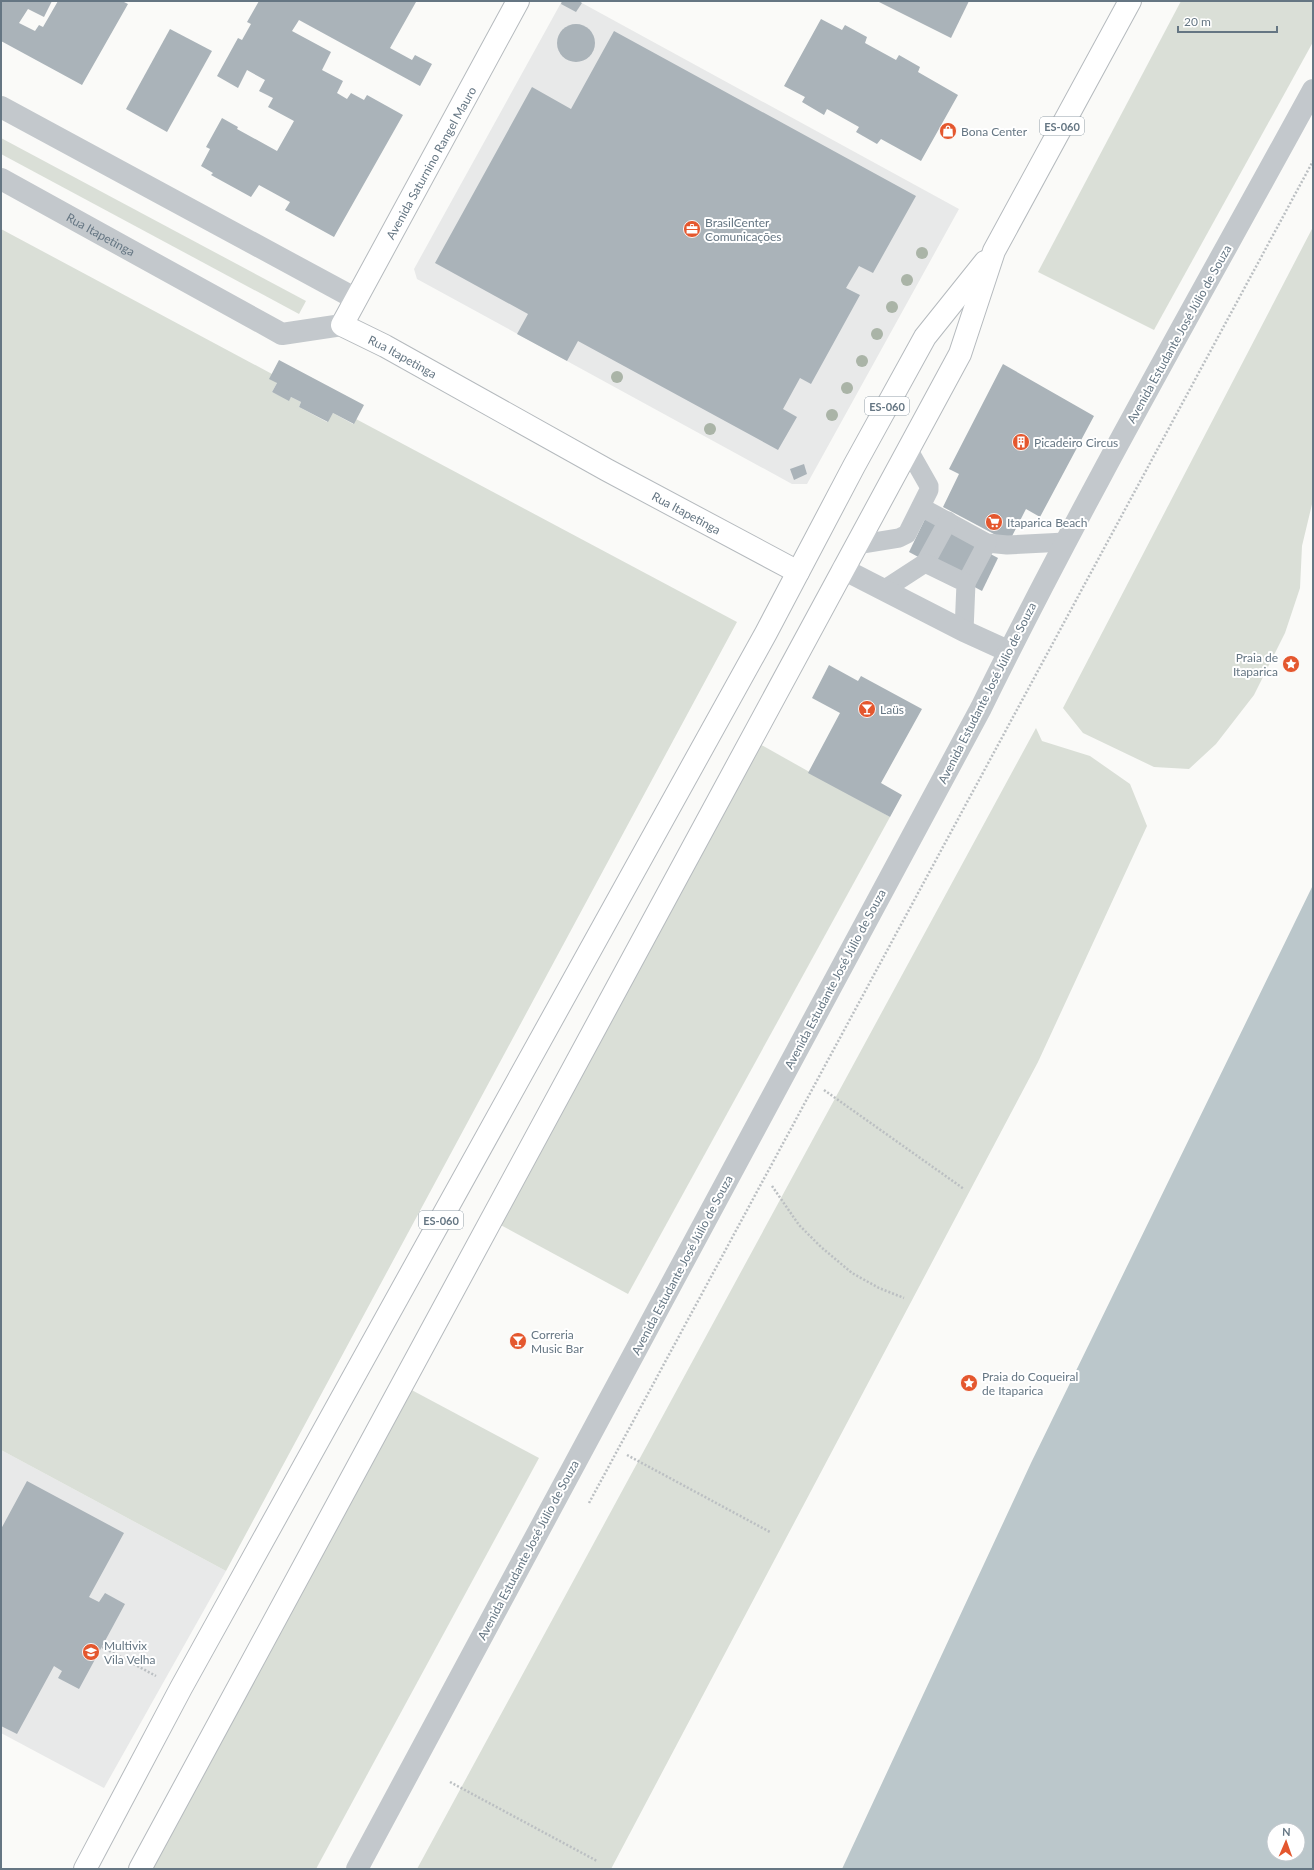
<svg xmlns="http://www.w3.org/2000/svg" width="1314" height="1870" font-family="Lato,sans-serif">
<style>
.built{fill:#e8e9e9}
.green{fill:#dadfd7}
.water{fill:#bbc7cb;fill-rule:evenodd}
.building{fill:#aab3b9}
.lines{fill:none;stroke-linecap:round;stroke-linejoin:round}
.primary-casing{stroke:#b5babe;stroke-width:24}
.path{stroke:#bbbfc2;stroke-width:2.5;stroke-dasharray:2 2;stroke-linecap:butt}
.service{stroke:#c3c8cc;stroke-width:19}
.tertiary{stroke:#c3c8cc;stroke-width:22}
.primary{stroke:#fff;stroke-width:22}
.tree{fill:#aab4a7}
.labels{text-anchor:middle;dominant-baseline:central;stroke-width:4;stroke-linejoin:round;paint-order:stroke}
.shield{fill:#fff;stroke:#939fa8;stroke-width:1}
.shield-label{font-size:11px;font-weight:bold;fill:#657683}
.poi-label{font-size:12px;fill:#657683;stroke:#fff;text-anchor:start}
.street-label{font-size:12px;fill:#657683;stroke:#fff}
</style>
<rect width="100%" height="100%" fill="#fafaf8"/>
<g class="built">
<polygon points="562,1 579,1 582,3 959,209 807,484 792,484 417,279 414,269"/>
<polygon points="1,1450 226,1571 104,1788 1,1733"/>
</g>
<g class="green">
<polygon points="1181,1 1313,1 1313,42 1154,330 1038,272"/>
<polygon points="1,138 306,301 299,314 1,154"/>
<polygon points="1313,227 1313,500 1302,546 1300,588 1285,633 1254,695 1216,744 1189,769 1154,767 1083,733 1063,708"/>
<polygon points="1,229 272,374 277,383 272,392 289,400 291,397 301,402 299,407 327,422 333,413 353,424 356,419 737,622 226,1571 1,1450"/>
<polygon points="1036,728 1042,741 1090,756 1130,784 1147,826 1038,1062 611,1869 417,1869"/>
<polygon points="756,742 890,817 628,1294 495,1222"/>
<polygon points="406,1387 539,1458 316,1869 144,1869"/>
</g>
<path class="water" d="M1313,885V1869H842L1031,1463ZM1274,1830H1298V1854H1274Z"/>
<g class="building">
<polygon points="1,1 52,1 44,17 28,9 19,23 35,31 39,25 43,27 58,1 122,1 128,4 82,85 1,41"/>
<polygon points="259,1 416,2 390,48 412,60 415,55 432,64 420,86 299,20 292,31 331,52 322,70 343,81 337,93 347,99 351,93 364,100 367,95 403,115 334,237 285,210 290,202 259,185 251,197 211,175 213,173 201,166 210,149 206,147 222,118 238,127 237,129 277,151 294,121 268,107 273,98 259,91 265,80 247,70 238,88 217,76 238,38 242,40 251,24 247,22"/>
<polygon points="562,1 579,1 582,3 576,12 561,4"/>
<polygon points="877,1 969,1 951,38"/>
<polygon points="821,19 842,30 845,25 867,37 865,43 896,60 899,55 920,67 918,72 958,95 921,161 881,139 877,144 856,132 859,127 827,109 824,115 802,102 805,97 784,86"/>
<circle cx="576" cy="43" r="19"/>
<polygon points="170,29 212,51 167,132 126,109"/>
<polygon points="614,31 916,196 873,273 859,266 846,288 860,295 811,384 800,378 783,409 797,417 778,450 578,341 567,361 517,334 528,314 435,263 532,87 571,109"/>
<polygon points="279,360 364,405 354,424 333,413 328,422 299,407 301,402 291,397 289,401 272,392 277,383 269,379"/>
<polygon points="1003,364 1094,416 1040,517 1026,509 1009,542 943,507 959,474 949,469"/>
<polygon points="804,464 807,474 794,480 790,469"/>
<polygon points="925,519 998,558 982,591 909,552"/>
<polygon points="829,665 858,681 861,676 922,709 881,783 902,795 890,817 808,773 840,713 812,698"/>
<polygon points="27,1481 124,1533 89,1597 99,1602 105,1593 125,1604 79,1689 58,1678 62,1671 54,1666 17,1734 1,1726 1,1529"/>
</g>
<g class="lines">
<g class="primary-casing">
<g id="primary">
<path id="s2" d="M518,1L342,325L385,346L607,470L798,572"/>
<polyline points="85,1869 181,1688 766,633 854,466 925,337 985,262"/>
<polyline points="140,1869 960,354 994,251 1130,1"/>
</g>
</g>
<g class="path">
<polyline points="824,1090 964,1189"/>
<polyline points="772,1186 799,1225 821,1247 852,1273 879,1288 904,1298"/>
<polyline points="627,1455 770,1532"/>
<polyline points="589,1503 1313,161"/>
<polyline points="102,1647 156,1676"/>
<polyline points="450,1782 597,1861"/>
</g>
<g class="service">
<polyline points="921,507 987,543 1007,545 1065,542"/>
<polyline points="856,545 899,538 907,534 929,490 929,486 908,449"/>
<polyline points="925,563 948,521"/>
<polyline points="966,583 987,543"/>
<polyline points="885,589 925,563 966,583 964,631"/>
</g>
<g class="tertiary">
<polyline points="1,107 356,299"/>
<path id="s1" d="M1,179L282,334L342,325"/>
<polyline points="843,569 964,631 1008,651"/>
<path d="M357,1869L981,708C1084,498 1201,295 1313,90"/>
</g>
<use href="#primary" class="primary"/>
</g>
<g class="tree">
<circle cx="922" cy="253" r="6"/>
<circle cx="907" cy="280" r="6"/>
<circle cx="892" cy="307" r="6"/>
<circle cx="877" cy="334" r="6"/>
<circle cx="862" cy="361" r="6"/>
<circle cx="617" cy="377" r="6"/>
<circle cx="847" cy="388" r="6"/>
<circle cx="832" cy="415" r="6"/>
<circle cx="710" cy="429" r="6"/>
</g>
<defs>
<g id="shop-disc" transform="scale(0.9)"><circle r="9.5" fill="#e4572e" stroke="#fff"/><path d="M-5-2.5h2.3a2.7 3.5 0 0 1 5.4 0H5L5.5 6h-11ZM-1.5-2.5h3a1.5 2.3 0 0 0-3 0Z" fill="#fff"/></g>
<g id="office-disc" transform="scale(0.9)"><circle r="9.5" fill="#e4572e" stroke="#fff"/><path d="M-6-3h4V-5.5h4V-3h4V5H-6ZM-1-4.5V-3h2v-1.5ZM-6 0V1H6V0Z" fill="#fff"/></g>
<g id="building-disc" transform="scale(0.9)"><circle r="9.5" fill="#e4572e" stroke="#fff"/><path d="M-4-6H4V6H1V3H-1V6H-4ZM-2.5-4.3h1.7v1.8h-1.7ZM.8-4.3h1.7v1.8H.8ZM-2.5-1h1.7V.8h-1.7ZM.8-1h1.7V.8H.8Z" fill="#fff"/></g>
<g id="supermarket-disc" transform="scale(0.9)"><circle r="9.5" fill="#e4572e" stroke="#fff"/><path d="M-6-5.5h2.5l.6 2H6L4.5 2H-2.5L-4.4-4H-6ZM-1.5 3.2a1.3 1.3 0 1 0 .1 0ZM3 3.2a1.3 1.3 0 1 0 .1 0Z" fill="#fff"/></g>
<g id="sight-disc" transform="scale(0.9)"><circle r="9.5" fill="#e4572e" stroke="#fff"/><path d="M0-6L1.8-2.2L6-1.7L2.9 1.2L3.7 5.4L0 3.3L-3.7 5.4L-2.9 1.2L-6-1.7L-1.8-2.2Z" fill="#fff"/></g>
<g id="bar-disc" transform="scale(0.9)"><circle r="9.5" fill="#e4572e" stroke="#fff"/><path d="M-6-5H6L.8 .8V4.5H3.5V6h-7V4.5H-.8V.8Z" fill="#fff"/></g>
<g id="university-disc" transform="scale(0.9)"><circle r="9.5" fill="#e4572e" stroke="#fff"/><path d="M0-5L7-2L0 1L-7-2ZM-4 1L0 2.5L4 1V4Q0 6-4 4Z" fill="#fff"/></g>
</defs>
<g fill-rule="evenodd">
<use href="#shop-disc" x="948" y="131"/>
<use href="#office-disc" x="692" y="229"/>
<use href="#building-disc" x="1021" y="442"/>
<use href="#supermarket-disc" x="994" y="522"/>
<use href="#sight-disc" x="1291" y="664"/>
<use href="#bar-disc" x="867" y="709"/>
<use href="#bar-disc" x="518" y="1341"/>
<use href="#sight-disc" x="969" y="1383"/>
<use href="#university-disc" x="91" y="1652"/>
</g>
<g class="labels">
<g class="shield">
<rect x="1040" y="117" width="44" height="18" rx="3"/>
<rect x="865" y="397" width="44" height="18" rx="3"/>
<rect x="419" y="1211" width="44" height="18" rx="3"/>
</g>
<g class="shield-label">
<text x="1062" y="126">ES-060</text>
<text x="887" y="406">ES-060</text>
<text x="441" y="1220">ES-060</text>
</g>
<g class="poi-label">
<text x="961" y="131">Bona Center</text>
<text x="705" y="222">BrasilCenter<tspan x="705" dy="14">Comunicações</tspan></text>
<text x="1034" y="442">Picadeiro Circus</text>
<text x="1007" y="522">Itaparica Beach</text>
<text x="1278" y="657" text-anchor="end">Praia de<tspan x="1278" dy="14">Itaparica</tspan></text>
<text x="880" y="709">Laüs</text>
<text x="531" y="1334">Correria<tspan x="531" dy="14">Music Bar</tspan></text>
<text x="982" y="1376">Praia do Coqueiral<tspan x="982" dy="14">de Itaparica</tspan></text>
<text x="104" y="1645">Multivix<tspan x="104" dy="14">Vila Velha</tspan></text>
</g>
<g class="street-label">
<text transform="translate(431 163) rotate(-61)">Avenida Saturnino Rangel Mauro</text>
<text stroke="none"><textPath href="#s1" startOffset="114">Rua Itapetinga</textPath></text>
<text transform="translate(1179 334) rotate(-61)">Avenida Estudante José Júlio de Souza</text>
<text stroke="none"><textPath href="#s2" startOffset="437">Rua Itapetinga</textPath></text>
<text stroke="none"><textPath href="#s2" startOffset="761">Rua Itapetinga</textPath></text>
<text transform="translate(987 693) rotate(-63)">Avenida Estudante José Júlio de Souza</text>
<text transform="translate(835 979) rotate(-62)">Avenida Estudante José Júlio de Souza</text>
<text transform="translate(682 1265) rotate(-62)">Avenida Estudante José Júlio de Souza</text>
<text transform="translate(528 1550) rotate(-62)">Avenida Estudante José Júlio de Souza</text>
</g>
</g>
<rect width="1314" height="1870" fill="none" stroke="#657683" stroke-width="4"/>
<g transform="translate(1286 1842) rotate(2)"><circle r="19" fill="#ffffff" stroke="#c1c8cd"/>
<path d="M0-3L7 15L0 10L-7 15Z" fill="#e4572e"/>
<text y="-6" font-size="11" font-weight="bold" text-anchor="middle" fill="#657683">N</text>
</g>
<path d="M1178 26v6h99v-6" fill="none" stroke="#657683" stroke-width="2"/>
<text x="1184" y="26" font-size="12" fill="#657683" stroke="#ffffff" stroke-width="3" paint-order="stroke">20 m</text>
</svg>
